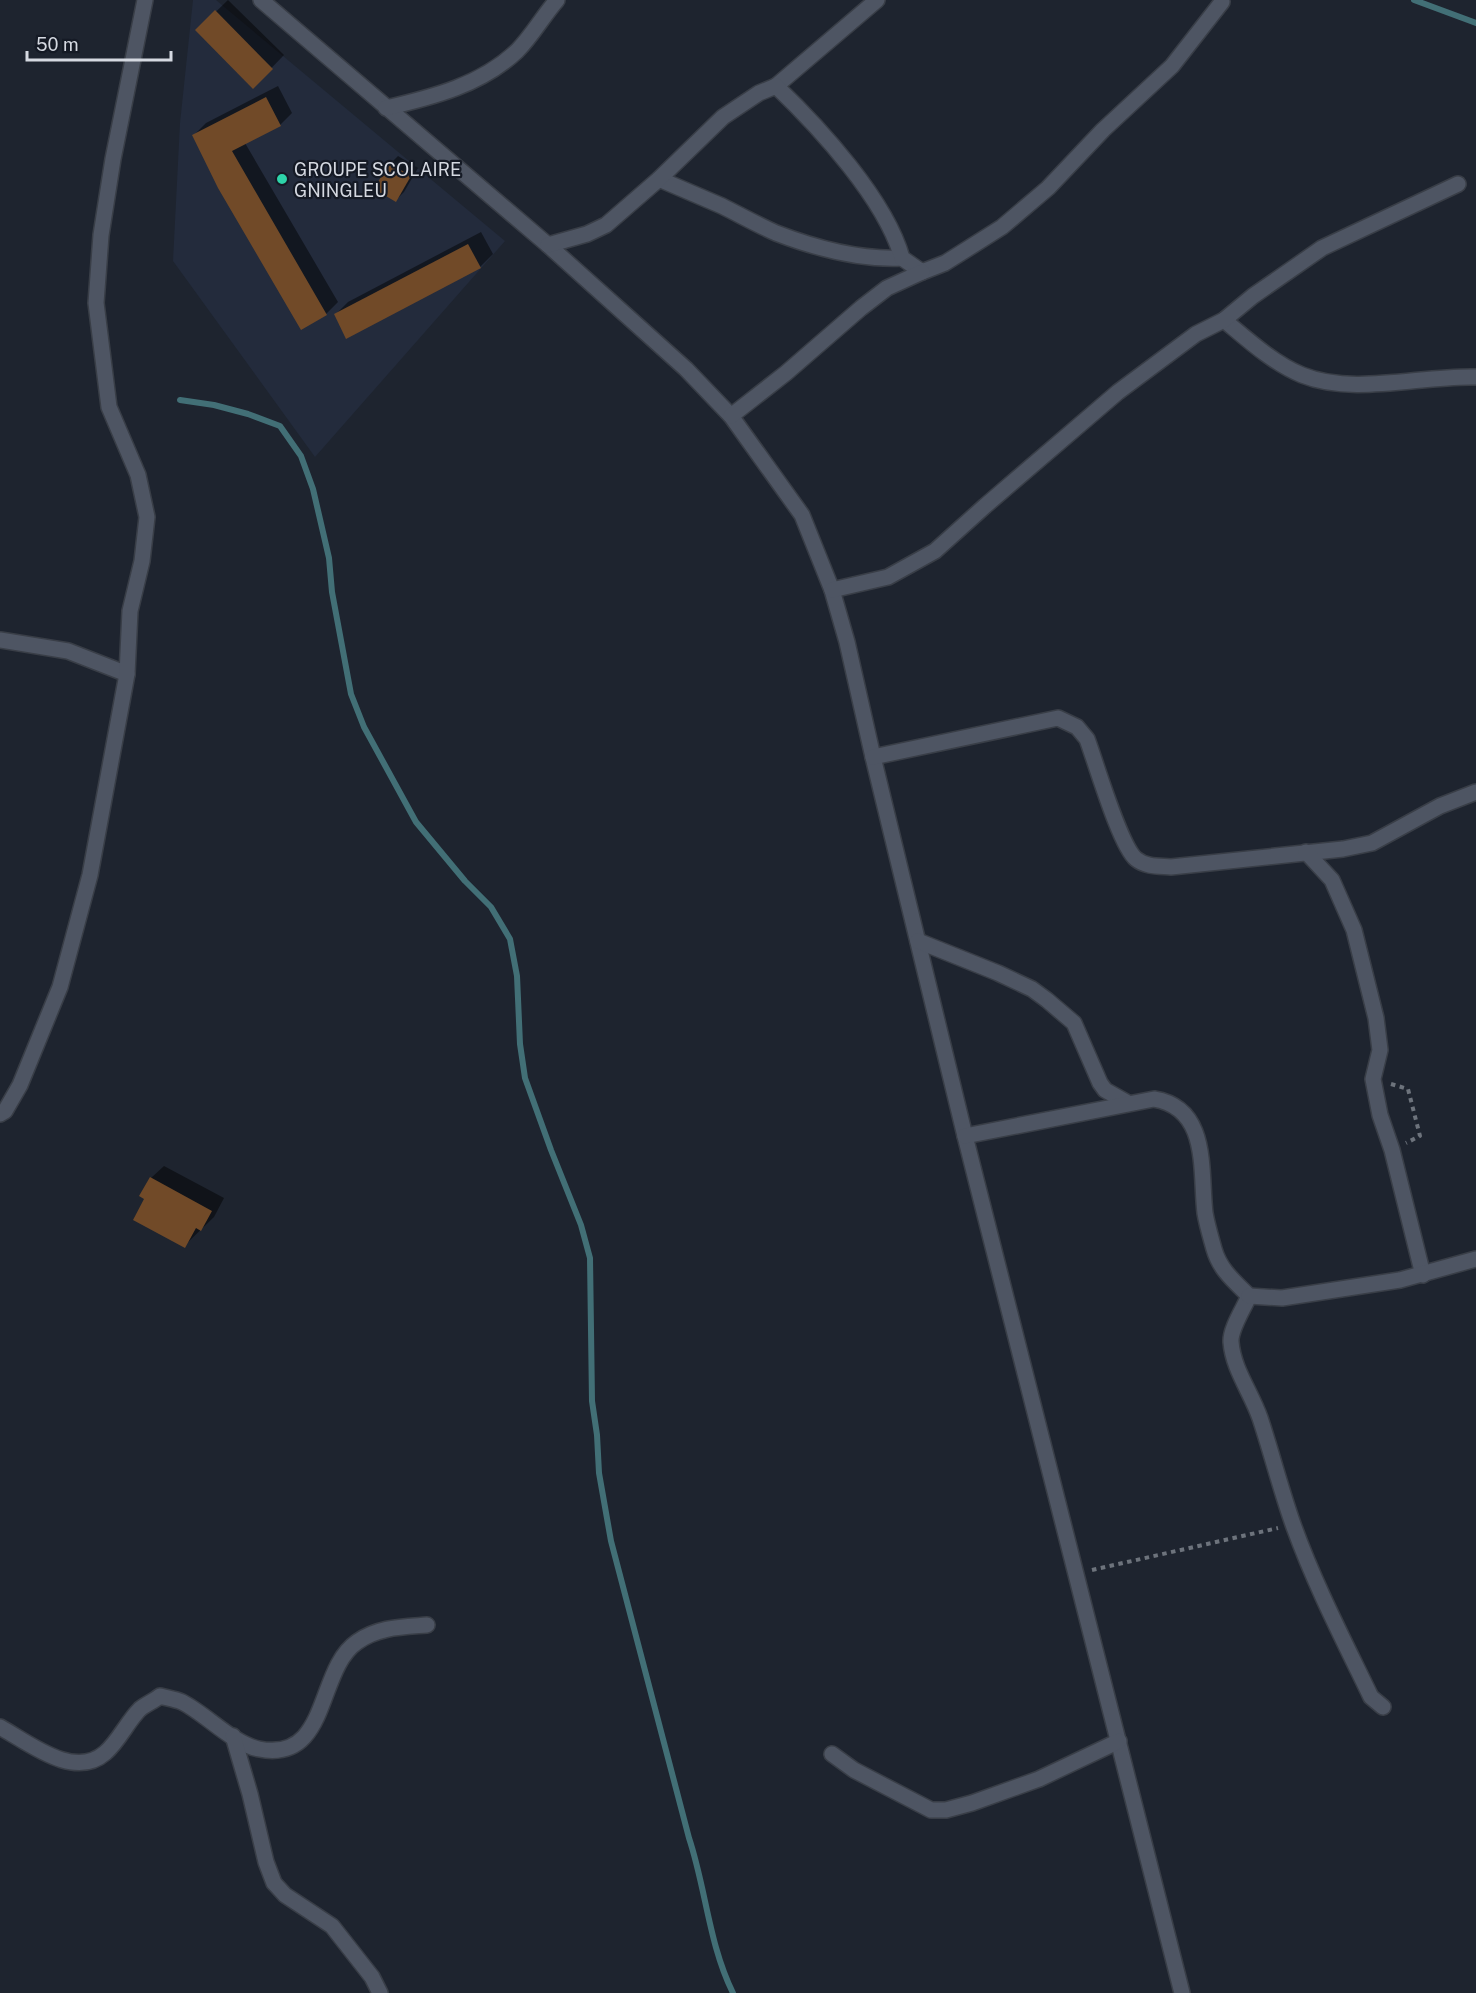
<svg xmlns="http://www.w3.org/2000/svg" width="1476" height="1993" font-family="'Public Sans',sans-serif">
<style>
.built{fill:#232b3c}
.shadow{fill:#0007}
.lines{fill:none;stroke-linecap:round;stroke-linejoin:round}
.stream{stroke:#426f76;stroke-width:6}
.building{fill:#714a28}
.minor-casing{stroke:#393e47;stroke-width:18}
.path{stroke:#6d737c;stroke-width:4;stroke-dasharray:4.5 4.5;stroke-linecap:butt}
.minor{stroke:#4e5563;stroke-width:15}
.poi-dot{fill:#2ed4aa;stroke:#151a25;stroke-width:2}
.labels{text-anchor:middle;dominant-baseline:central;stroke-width:4.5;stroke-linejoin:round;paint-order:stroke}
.poi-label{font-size:18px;fill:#d5d9e1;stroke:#151a25;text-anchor:start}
</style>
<rect width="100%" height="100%" fill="#1e242f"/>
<polygon class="built" points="193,0 216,0 505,241 315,457 173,261 180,123"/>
<g class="shadow">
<polygon points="228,0 284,55 253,87 197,30"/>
<polygon points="278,86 292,113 280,125 245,143 338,302 326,314 302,328 194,135 206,123"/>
<polygon points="398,156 418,168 404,192 396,200 390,164"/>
<polygon points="481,232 493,254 480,267 335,315 348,302"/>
<polygon points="164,1166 224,1198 214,1217 184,1246 147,1198 151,1178"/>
</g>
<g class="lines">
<g class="stream">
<polyline points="1414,0 1476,23"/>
<path d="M180,400L214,405L248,414L280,426L301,456L313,489L329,558L332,592L351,694L364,727L416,822L465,881L491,907L510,939L517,976L520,1044L525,1078L551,1150L581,1225L590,1258L592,1401L597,1435L599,1473L611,1541L689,1838C706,1889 709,1945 733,1993"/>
</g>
</g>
<g class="building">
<polygon points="215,10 273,69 253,89 195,30"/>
<polygon points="266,97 281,126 232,151 327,315 301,330 218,188 192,135"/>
<polygon points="389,163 411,176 396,202 374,189"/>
<polygon points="468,244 481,268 346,339 334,314"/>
<polygon points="150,1177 212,1211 201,1231 196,1228 185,1248 133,1220 144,1199 139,1196"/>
</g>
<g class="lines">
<g class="minor-casing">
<g id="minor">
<polyline points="261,0 548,245 686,369 731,416 802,515 832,590 847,642 873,757 965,1136 1182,1993"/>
<polyline points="776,86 877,0"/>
<path d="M386,108C433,97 481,85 517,51C532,36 543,16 557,0"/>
<path d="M659,179C680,188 701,197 722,206C740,215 758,225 776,233C815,248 860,260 902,258"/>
<path d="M548,245L587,234L606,225L659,179L723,117L759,93L776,86C820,128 886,200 902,258L922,272L945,263L1002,227L1048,188L1103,130L1172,66L1222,2"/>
<path d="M1224,320C1248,340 1273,363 1302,375C1354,396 1422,375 1476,377"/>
<polyline points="731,416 786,373 861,308 887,288 922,272"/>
<polyline points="832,590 888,577 935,551 985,506 1118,392 1196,334 1224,320 1253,296 1322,248 1458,184"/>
<polyline points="0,640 68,651 127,674"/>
<path d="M873,757L1058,718L1077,727L1087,739C1096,763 1120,846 1136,859C1146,867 1158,866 1171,867L1343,849L1372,843L1440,806L1476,792"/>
<polyline points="1306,852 1332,880 1354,930 1376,1018 1380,1050 1373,1079 1380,1115 1392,1150 1423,1275"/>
<polyline points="918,941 998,973 1032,989 1047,1000 1074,1023 1100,1083 1105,1090 1128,1103"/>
<polyline points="0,1114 5,1111 20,1085 60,987 90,875 127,674 130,611 142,561 147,517 138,475 109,407 96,303 101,235 113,159 145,0"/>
<path d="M965,1136L1154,1099C1210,1108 1200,1172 1205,1213C1207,1225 1211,1238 1214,1249C1220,1270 1234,1281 1249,1296C1244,1308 1230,1329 1231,1342C1233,1369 1251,1392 1260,1418C1272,1454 1281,1491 1294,1527C1315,1585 1344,1641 1371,1697L1383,1707"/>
<polyline points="1249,1296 1282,1298 1400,1280 1476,1259"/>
<path d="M0,1727C29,1743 74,1780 105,1753C119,1741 127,1722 140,1709C146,1704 154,1701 160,1696C167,1698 175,1699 182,1702C206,1714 233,1744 259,1749C330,1763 316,1670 357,1642C378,1627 402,1627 427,1625"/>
<polyline points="233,1736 250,1794 266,1862 274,1883 285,1895 332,1926 372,1977 380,1993"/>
<polyline points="832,1754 854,1770 931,1810 946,1810 972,1803 1039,1779 1119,1741"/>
</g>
</g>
<g class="path">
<polyline points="1391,1084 1408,1089 1420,1136 1406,1143"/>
<polyline points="1092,1570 1278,1528"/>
</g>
<use href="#minor" class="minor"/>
</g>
<circle class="poi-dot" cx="282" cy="179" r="6"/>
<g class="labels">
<g class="poi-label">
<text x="294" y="169">GROUPE SCOLAIRE<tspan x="294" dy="21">GNINGLEU</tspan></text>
</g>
</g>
<path d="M27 51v9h144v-9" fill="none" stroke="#d5d9e1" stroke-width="3"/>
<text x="36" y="51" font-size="18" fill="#d5d9e1" stroke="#151a25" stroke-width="4.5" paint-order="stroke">50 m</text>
</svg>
